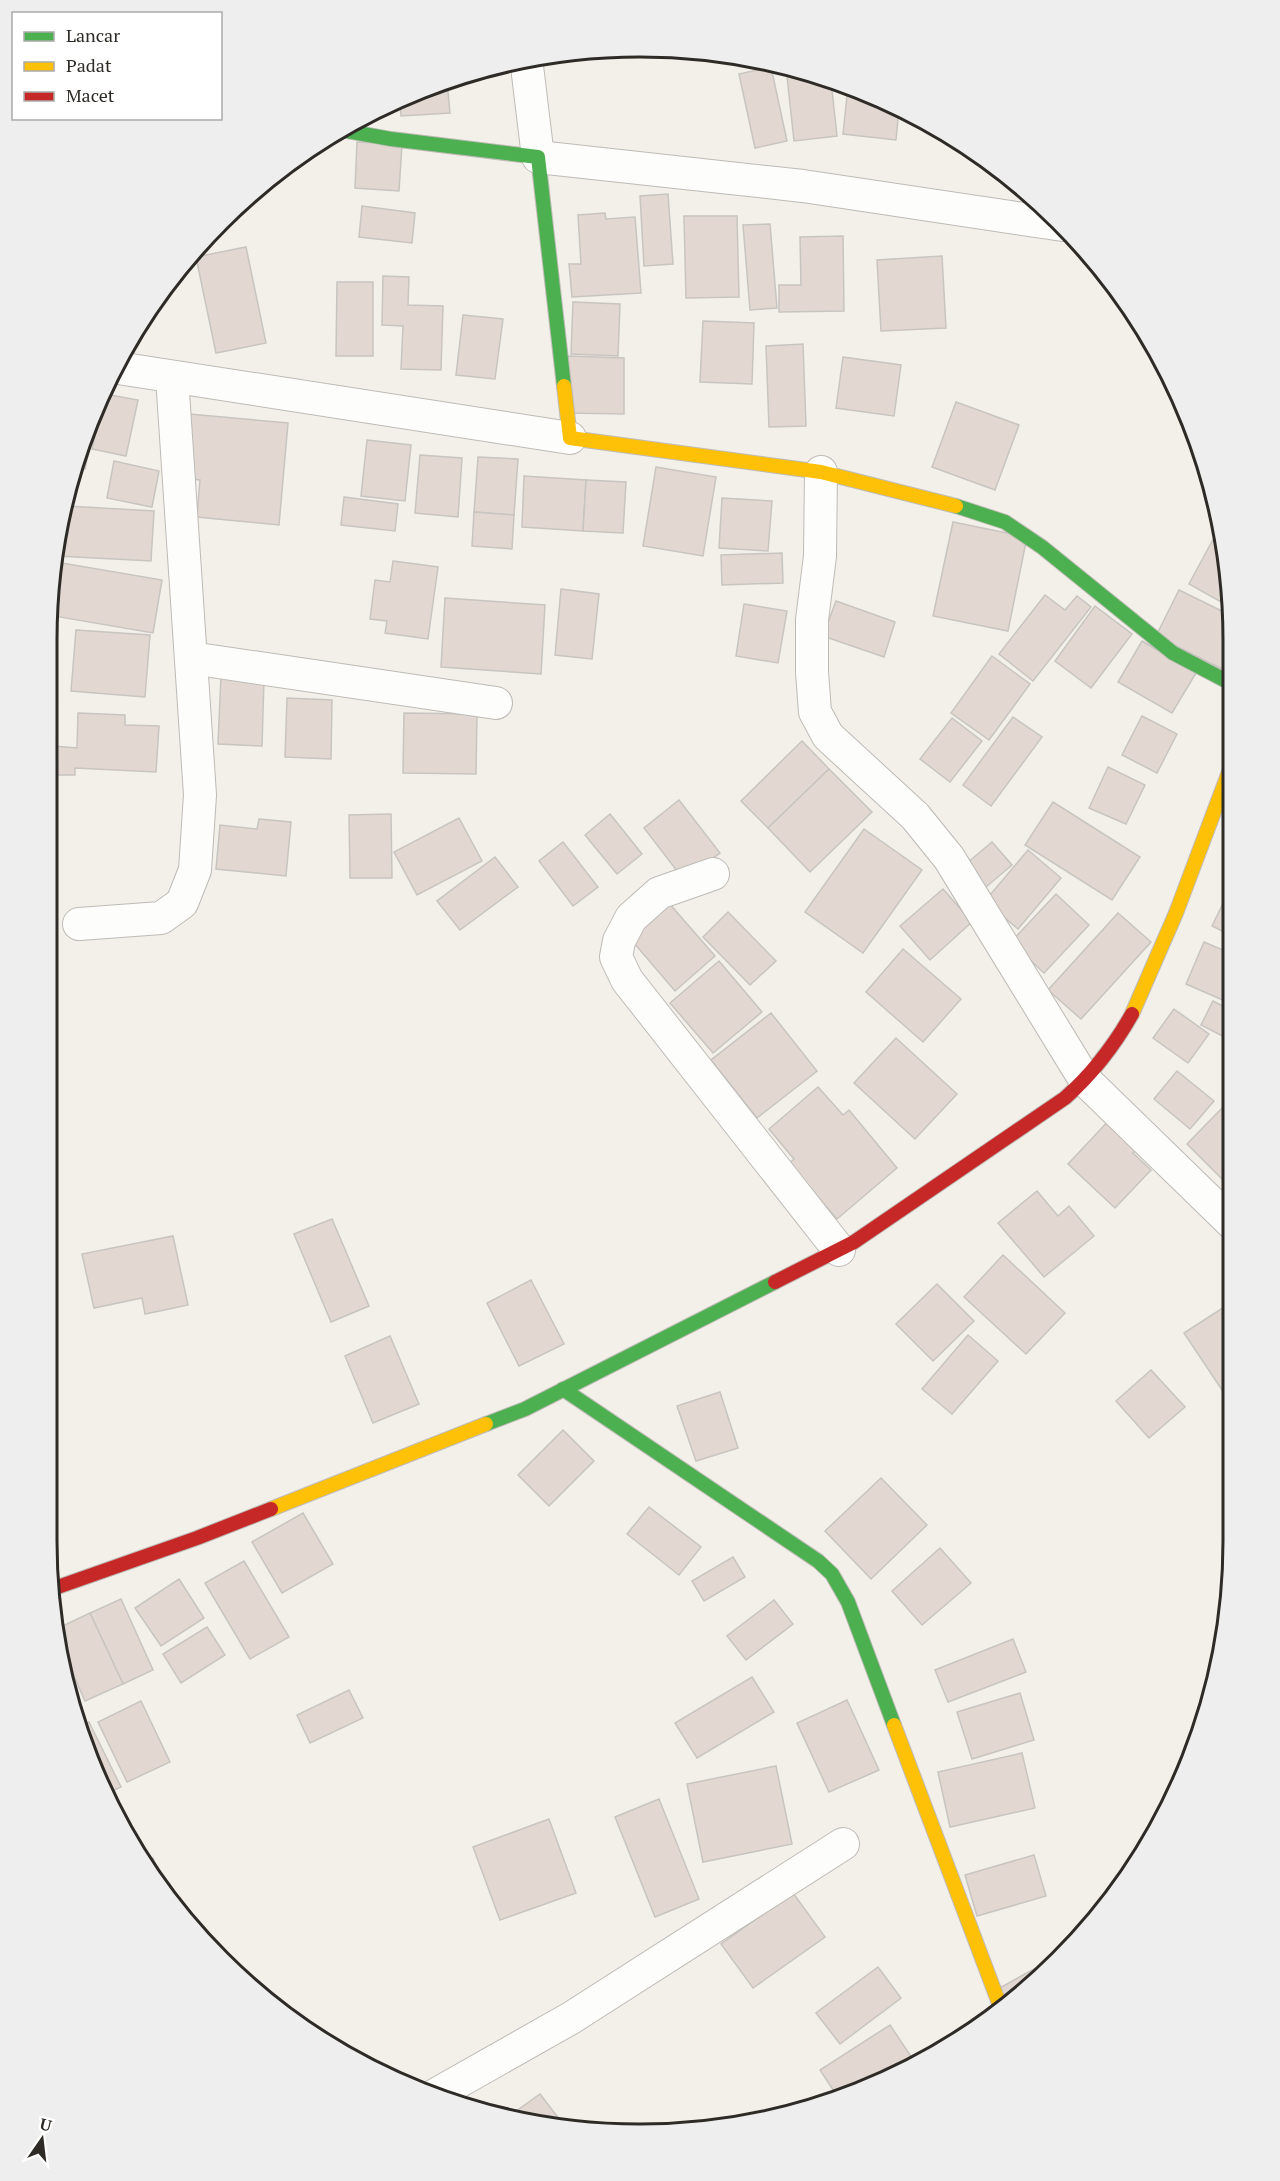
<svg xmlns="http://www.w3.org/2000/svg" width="1280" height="2181" font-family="'PT Serif',serif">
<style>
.building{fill:#e3d8d1;stroke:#c8c4c0;stroke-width:1.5}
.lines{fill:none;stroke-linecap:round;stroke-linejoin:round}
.street-casing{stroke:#bebbb6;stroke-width:34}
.fast-casing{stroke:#bebbb6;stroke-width:16}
.slow-casing{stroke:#bebbb6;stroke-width:16}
.jam-casing{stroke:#bebbb6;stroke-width:16}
.street{stroke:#fdfdfc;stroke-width:32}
.fast{stroke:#4caf50;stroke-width:14}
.slow{stroke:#ffc107;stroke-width:14}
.jam{stroke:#c62828;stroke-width:14}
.rim{fill:none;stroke:#2e2b27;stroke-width:3}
</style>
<rect width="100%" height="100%" fill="#f3efe9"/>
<g class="building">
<polygon points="771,67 787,141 755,148 739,74"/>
<polygon points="786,67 831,81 837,136 794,141"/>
<polygon points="447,81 450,113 401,116 400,99 413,92"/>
<polygon points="848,86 867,92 899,108 896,140 843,134"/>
<polygon points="357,142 402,144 399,191 355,188"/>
<polygon points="668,194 673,264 644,266 640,196"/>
<polygon points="362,206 415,213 412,243 359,237"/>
<polygon points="605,213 606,219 635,217 641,293 572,297 569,264 581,264 578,215"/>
<polygon points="684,216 737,216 739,297 686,298"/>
<polygon points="770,224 777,308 750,310 743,225"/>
<polygon points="843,236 844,311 779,312 779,285 801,285 800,237"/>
<polygon points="246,247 266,343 216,353 196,257"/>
<polygon points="942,256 946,328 881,331 877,260"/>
<polygon points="383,276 409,277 408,305 443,306 441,370 401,369 403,326 382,325"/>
<polygon points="337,282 373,282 373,356 336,356"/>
<polygon points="573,302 620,304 618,356 571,354"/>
<polygon points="463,315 503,319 495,379 456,375"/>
<polygon points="703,321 754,323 752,384 700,382"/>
<polygon points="803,344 806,426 769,427 766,346"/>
<polygon points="568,356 624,358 624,414 567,413"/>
<polygon points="843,357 901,365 894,416 836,408"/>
<polygon points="105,394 138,400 126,456 92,449"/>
<polygon points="956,402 1019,425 995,490 932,467"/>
<polygon points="189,414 288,423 279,525 197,517 200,480 183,478"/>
<polygon points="87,430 93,432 85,469 74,467 78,449"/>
<polygon points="367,440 411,445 405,501 361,496"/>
<polygon points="420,455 462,458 458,517 415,513"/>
<polygon points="478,457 518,459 514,515 474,512"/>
<polygon points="114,461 159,471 152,507 107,498"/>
<polygon points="656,467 716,477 703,556 643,546"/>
<polygon points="524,476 586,480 583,531 522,527"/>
<polygon points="586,480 626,482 623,533 583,531"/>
<polygon points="344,497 398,504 395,531 341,525"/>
<polygon points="722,498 772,501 768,551 719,548"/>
<polygon points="67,506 154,511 151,561 57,556"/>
<polygon points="474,512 514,515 512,549 472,546"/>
<polygon points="953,522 1027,537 1008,631 933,616"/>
<polygon points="1216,534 1219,536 1232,608 1189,584"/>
<polygon points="782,553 783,583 722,585 721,555"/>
<polygon points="393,561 438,567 428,639 385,633 387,621 370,619 375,580 390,582"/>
<polygon points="56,562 162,580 153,633 48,615"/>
<polygon points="561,589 599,594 592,659 555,655"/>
<polygon points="1179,590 1232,616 1232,649 1222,669 1156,636"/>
<polygon points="1045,595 1065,610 1077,596 1091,607 1033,681 999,654"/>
<polygon points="445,598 545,605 541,674 441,667"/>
<polygon points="836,601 895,622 884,657 823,636"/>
<polygon points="744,604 787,611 778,663 736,656"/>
<polygon points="1095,606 1132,634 1091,688 1055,661"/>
<polygon points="76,630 150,635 145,697 71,691"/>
<polygon points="1142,641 1196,673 1172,713 1118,682"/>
<polygon points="992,656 1030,684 989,740 951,713"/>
<polygon points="221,676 264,678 262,746 218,744"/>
<polygon points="287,698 332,700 331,759 285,757"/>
<polygon points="78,713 125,715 125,725 159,726 156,772 75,768 75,775 53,775 54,746 77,748"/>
<polygon points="404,713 477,714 476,774 403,773"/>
<polygon points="1142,716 1177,734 1157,773 1122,755"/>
<polygon points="1013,717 1042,737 991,806 963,785"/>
<polygon points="952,718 982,741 950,782 920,759"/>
<polygon points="802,741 829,769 768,828 741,801"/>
<polygon points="1108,767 1145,785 1126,824 1089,808"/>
<polygon points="829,769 872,812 810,872 768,828"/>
<polygon points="679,800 720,853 684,880 644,828"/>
<polygon points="1053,802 1140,857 1112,900 1025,845"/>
<polygon points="391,814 392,878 350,878 349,815"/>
<polygon points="610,814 642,854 617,874 585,835"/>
<polygon points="459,818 482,861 417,895 394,852"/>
<polygon points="259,819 291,822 286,876 216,869 220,825 257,829"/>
<polygon points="864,829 922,870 863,953 805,912"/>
<polygon points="563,842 598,887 573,906 539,861"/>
<polygon points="992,842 1012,865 986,887 966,864"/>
<polygon points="1028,850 1061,878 1018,929 985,901"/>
<polygon points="495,857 518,887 460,930 437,901"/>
<polygon points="1232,885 1232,936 1212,926"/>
<polygon points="943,889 972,922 930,960 900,926"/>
<polygon points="1056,894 1089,925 1044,973 1011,942"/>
<polygon points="668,902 715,956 675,991 628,936"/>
<polygon points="728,912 776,961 750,985 703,937"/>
<polygon points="1118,913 1151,942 1081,1019 1048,990"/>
<polygon points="1204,942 1232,954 1232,1004 1186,984"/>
<polygon points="903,949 961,999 923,1042 866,992"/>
<polygon points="719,961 762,1012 713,1053 670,1003"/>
<polygon points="1213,1001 1232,1011 1232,1041 1201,1025"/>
<polygon points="1174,1009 1209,1034 1188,1063 1153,1038"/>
<polygon points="771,1013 817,1071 757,1118 711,1060"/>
<polygon points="896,1038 957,1094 915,1139 854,1083"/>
<polygon points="1177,1071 1214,1101 1190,1129 1154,1099"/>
<polygon points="818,1087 843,1115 849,1110 897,1168 837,1219 789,1163 794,1159 769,1129"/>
<polygon points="1222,1108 1232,1118 1232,1189 1187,1144"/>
<polygon points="1114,1115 1144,1142 1133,1153 1151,1170 1115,1208 1068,1164"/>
<polygon points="1037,1191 1058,1216 1069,1206 1094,1236 1044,1277 998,1223"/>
<polygon points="332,1219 369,1306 331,1322 294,1234"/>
<polygon points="173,1236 188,1305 145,1314 142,1298 94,1308 82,1254"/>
<polygon points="1003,1255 1065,1313 1026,1354 964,1297"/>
<polygon points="531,1280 564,1344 519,1366 487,1303"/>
<polygon points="937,1284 974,1321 933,1361 896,1324"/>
<polygon points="1232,1302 1232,1405 1184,1333"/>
<polygon points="968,1335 998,1361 952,1414 922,1389"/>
<polygon points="390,1336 419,1404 373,1423 345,1356"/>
<polygon points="1151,1370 1185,1407 1149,1438 1116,1401"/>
<polygon points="720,1392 738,1448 696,1461 677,1406"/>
<polygon points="563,1430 594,1461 549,1506 518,1475"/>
<polygon points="881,1478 927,1525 871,1579 825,1531"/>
<polygon points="649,1507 701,1547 679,1575 627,1534"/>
<polygon points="303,1513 333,1564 282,1593 252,1542"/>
<polygon points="940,1548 971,1583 922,1625 892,1591"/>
<polygon points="733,1557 745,1577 704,1601 692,1581"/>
<polygon points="244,1561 289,1637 250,1659 205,1583"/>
<polygon points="179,1579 204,1618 161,1646 135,1608"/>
<polygon points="121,1599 153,1670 123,1684 90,1613"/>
<polygon points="774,1600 793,1624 746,1660 727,1636"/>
<polygon points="90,1613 123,1684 85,1701 54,1630"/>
<polygon points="207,1627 225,1655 181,1683 163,1654"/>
<polygon points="1013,1639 1026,1672 948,1702 935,1670"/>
<polygon points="752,1677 774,1712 697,1758 675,1723"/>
<polygon points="349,1690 363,1718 310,1743 297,1715"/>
<polygon points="1020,1693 1034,1740 972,1759 957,1712"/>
<polygon points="847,1700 879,1770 829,1792 797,1723"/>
<polygon points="141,1701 170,1762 127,1782 98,1722"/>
<polygon points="89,1722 121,1787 104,1795 77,1728"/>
<polygon points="1022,1753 1035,1808 950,1827 938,1772"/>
<polygon points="776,1766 792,1844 703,1862 687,1784"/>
<polygon points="659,1799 699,1899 655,1917 615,1817"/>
<polygon points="549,1819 576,1893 500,1920 473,1847"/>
<polygon points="1034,1855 1046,1896 977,1916 965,1875"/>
<polygon points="153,1858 166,1897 144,1861"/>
<polygon points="793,1893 825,1937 753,1988 721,1944"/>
<polygon points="1054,1958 1056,1961 1006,2007 996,1990"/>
<polygon points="878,1967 901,1998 840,2044 816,2013"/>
<polygon points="890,2025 916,2064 839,2099 820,2070"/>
<polygon points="540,2094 563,2124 508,2117"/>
</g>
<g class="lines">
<g class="street-casing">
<g id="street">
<polyline points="526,58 538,157 803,186 1063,225"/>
<polyline points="118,368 570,438"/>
<polyline points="821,472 820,556 812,620 812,672 815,712 828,736 915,816 949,858 1085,1080 1232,1223"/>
<polyline points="191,658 496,703"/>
<polyline points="713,874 659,893 631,918 619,941 616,957 627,980 839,1250"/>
<polyline points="79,924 161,918 182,903 195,870 200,795 172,377"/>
<polyline points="435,2095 571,2018 843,1844"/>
</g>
</g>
<g class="fast-casing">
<g id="fast">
<polyline points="341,130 391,139 538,157 564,386"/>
<polyline points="956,506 1005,522 1042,547 1173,653 1232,684"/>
<polyline points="563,1389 818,1561 832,1574 848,1602 894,1725"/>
<polyline points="486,1424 525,1409 775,1282"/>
</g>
</g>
<g class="slow-casing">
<g id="slow">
<polyline points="564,386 570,438 821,472 956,506"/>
<polyline points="1132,1014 1176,913 1232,764"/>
<polyline points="271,1509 486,1424"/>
<polyline points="894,1725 1002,2011"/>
</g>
</g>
<g class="jam-casing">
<g id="jam">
<path d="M775,1282L854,1242L1065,1098C1092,1074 1114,1046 1132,1014"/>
<polyline points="52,1589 197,1538 271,1509"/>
</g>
</g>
<use href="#street" class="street"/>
<use href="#fast" class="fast"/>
<use href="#slow" class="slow"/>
<use href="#jam" class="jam"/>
</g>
<path d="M0 0H1280V2181H0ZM640 57H640A583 583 0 0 1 1223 640V1541A583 583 0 0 1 640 2124H640A583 583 0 0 1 57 1541V640A583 583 0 0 1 640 57Z" fill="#eee" fill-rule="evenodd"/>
<path class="rim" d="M640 57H640A583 583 0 0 1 1223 640V1541A583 583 0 0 1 640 2124H640A583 583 0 0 1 57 1541V640A583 583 0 0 1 640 57Z"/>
<rect x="12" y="12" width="210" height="108" fill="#ffffff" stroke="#abaaa9" stroke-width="1.5"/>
<rect x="24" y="32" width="30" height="9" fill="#4caf50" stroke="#abaaa9" stroke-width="1.5"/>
<text x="66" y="42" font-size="18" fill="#2e2b27">Lancar</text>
<rect x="24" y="62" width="30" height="9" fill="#ffc107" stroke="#abaaa9" stroke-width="1.5"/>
<text x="66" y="72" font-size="18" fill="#2e2b27">Padat</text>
<rect x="24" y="92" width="30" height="9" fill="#c62828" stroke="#abaaa9" stroke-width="1.5"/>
<text x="66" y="102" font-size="18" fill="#2e2b27">Macet</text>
<g transform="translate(42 2139) rotate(14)" stroke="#ffffff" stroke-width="4.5" paint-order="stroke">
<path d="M0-4.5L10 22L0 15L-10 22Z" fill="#2e2b27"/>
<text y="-9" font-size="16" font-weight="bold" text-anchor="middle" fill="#2e2b27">U</text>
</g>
</svg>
